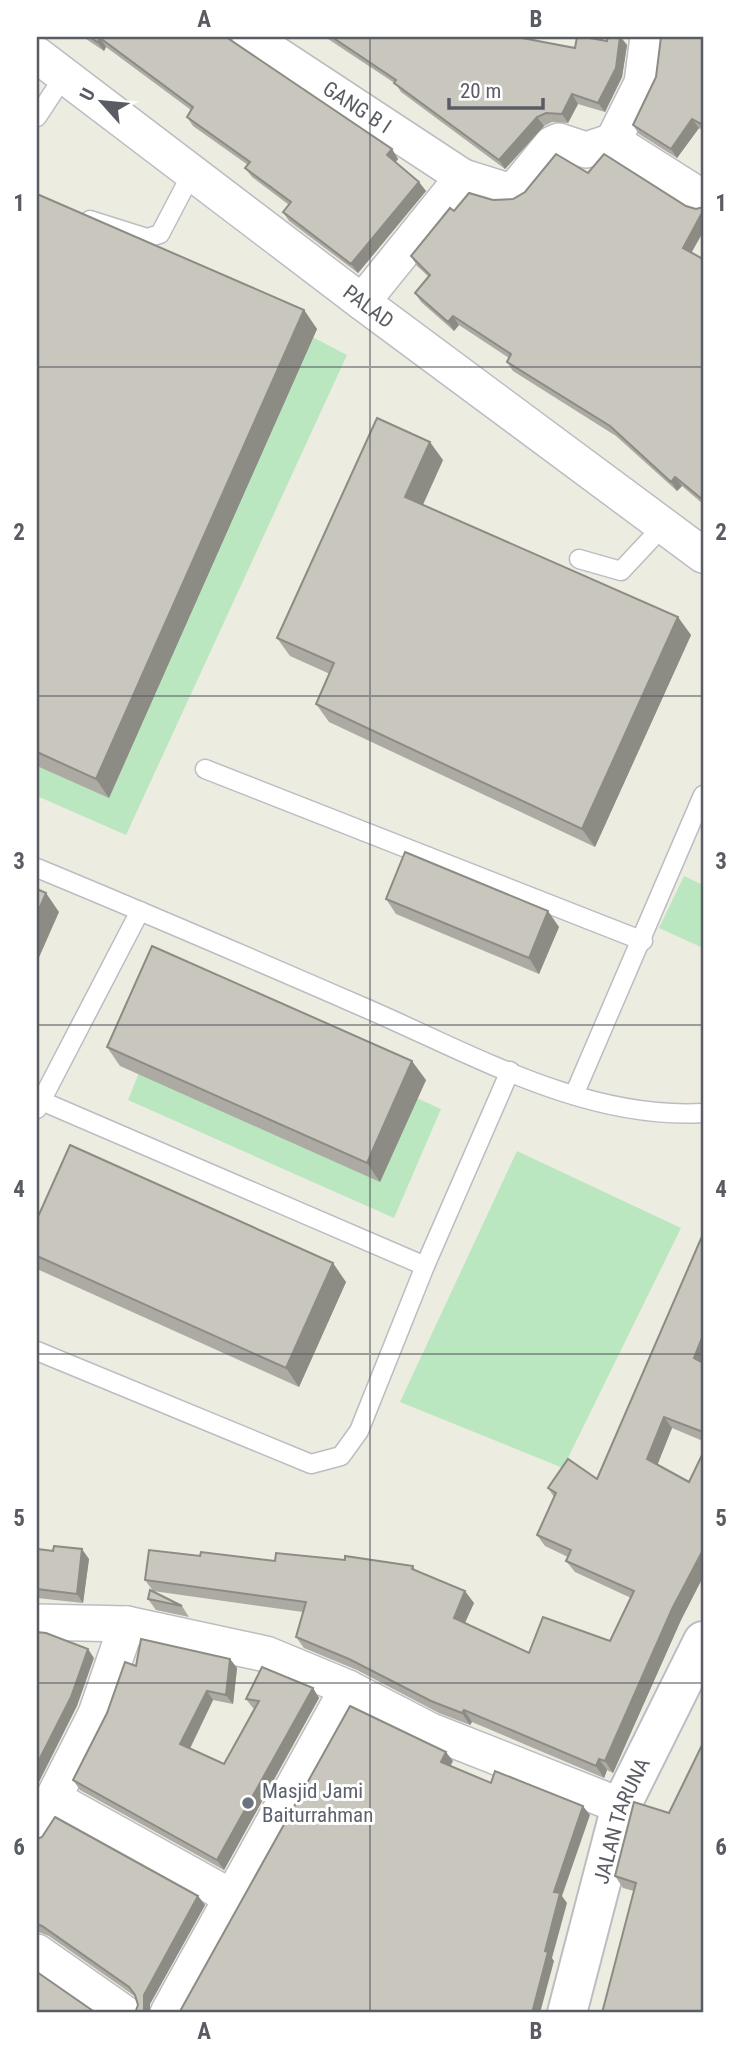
<svg xmlns="http://www.w3.org/2000/svg" width="740" height="2050" font-family="'Roboto Condensed',sans-serif">
<style>
.green{fill:#bae7c0}
.lines{fill:none;stroke-linecap:round;stroke-linejoin:round}
.service-casing{stroke:#bbbdc3;stroke-width:21}
.minor-casing{stroke:#bbbdc3;stroke-width:38}
.tertiary-casing{stroke:#bbbdc3;stroke-width:42}
.service{stroke:#fff;stroke-width:18}
.minor{stroke:#fff;stroke-width:35}
.tertiary{stroke:#fff;stroke-width:38}
.wall{fill:#acaaa3}
.shaded-wall{fill:#8c8b84}
.building{fill:#c8c6bd;stroke:#8c8b84;stroke-width:2}
.grid{fill:none;stroke:#595c63;stroke-width:2;stroke-opacity:0.55}
.worship-dot{fill:#6b7280;stroke:#fff;stroke-width:2.5}
.labels{text-anchor:middle;dominant-baseline:central;stroke-width:6;stroke-linejoin:round;paint-order:stroke}
.street-label{font-size:21px;fill:#595c63;stroke:#fff}
.worship-label{font-size:21px;fill:#5b616d;stroke:#fff;text-anchor:start}
.neatline{fill:none;stroke:#595c63;stroke-width:2.5}
.grid-label{font-size:23px;text-anchor:middle;font-weight:bold;fill:#595c63}
</style>
<rect width="100%" height="100%" fill="#edece0"/>
<g class="green">
<polygon points="88,220 347,355 126,835 37,796 37,320"/>
<polygon points="684,876 703,885 703,948 659,928"/>
<polygon points="173,988 441,1109 394,1218 128,1100"/>
<polygon points="517,1151 681,1228 563,1468 400,1402"/>
</g>
<g class="lines">
<g class="service-casing">
<g id="service">
<polyline points="37,117 64,76"/>
<polyline points="90,220 147,238 160,234 193,171"/>
<polyline points="579,559 621,571 664,525"/>
<polyline points="205,769 643,941"/>
<path d="M37,868C146,913 255,960 363,1007C470,1053 584,1120 703,1113"/>
<polyline points="574,1095 703,795"/>
<polyline points="37,1099 425,1266 510,1071"/>
<polyline points="37,1109 140,911"/>
<polyline points="37,1351 311,1464 341,1456 359,1431 425,1266"/>
</g>
</g>
<g class="minor-casing">
<g id="minor">
<path id="s1" d="M250,37L463,177"/>
<path id="s2" d="M37,55L362,302L703,555"/>
<polyline points="613,141 642,83 648,37"/>
<polyline points="362,302 463,177 505,190 516,188 552,144 559,141 586,150 613,141 703,198"/>
<polyline points="37,1622 127,1624 266,1654 348,1688 431,1731 621,1806"/>
<polyline points="53,1798 233,1898"/>
<polyline points="37,1830 96,1714 127,1624"/>
<polyline points="37,1952 124,2013"/>
<polyline points="168,2013 348,1688"/>
</g>
</g>
<g class="tertiary-casing">
<g id="tertiary">
<path id="s3" d="M567,2013L621,1806L703,1641"/>
</g>
</g>
<use href="#service" class="service"/>
<use href="#minor" class="minor"/>
<use href="#tertiary" class="tertiary"/>
</g>
<g class="wall">
<polygon points="83,37 231,37 232,41 392,149 398,159 396,162 426,191 358,273 289,221 283,212 289,205 252,177 245,168 248,165 193,126 187,117 191,110 106,47 104,51"/>
<polygon points="325,37 517,37 575,48 607,41 621,37 627,45 622,77 605,112 578,104 568,123 552,122 544,126 505,169 401,92 396,84"/>
<polygon points="703,37 703,131 699,128 677,158 639,134 633,125 656,77"/>
<polygon points="588,173 686,206 696,209 703,207 703,232 691,253 703,259 703,504 682,486 677,491 616,436 513,371 507,362 509,358 459,325 454,331 421,302 415,293 429,277 417,266 411,256 454,211 493,200 513,199"/>
<polygon points="37,194 304,310 317,329 109,798 37,766"/>
<polygon points="443,460 423,505 691,635 595,847 329,722 316,704 330,674 290,656 277,638"/>
<polygon points="386,899 559,927 539,974 396,914"/>
<polygon points="107,1047 426,1080 380,1182 120,1066"/>
<polygon points="37,1219 346,1282 299,1387 37,1269"/>
<polygon points="703,1234 703,1441 672,1428 657,1465 689,1482 703,1453 703,1577 681,1620 613,1773 607,1770 604,1778 472,1722 470,1725 439,1713 357,1670 304,1648 296,1637 303,1612 153,1591 145,1580 200,1556 275,1561 413,1566 416,1571 474,1603 465,1623 529,1653 610,1641 631,1598 575,1572 566,1561 568,1557 545,1546 537,1535 554,1497 548,1488 597,1479"/>
<polygon points="37,1549 89,1559 83,1603 37,1598"/>
<polygon points="148,1599 182,1606 189,1617 156,1610"/>
<polygon points="230,1659 237,1668 233,1704 213,1700 190,1749 224,1764 255,1709 253,1708 246,1699 313,1688 319,1698 224,1870 80,1790 73,1780 136,1666"/>
<polygon points="669,1813 634,1891 623,1888 615,1876"/>
<polygon points="37,1839 198,1896 205,1905 150,2004 138,2005 136,1997 49,1936 39,1932 37,1932"/>
</g>
<g class="shaded-wall">
<polygon points="620,37 627,45 622,77 605,112 598,103"/>
<polygon points="100,38 106,47 104,51 97,42"/>
<polygon points="572,94 578,104 568,123 562,114"/>
<polygon points="537,117 544,126 505,169 499,160"/>
<polygon points="692,119 699,128 677,158 671,149"/>
<polygon points="392,149 398,159 394,164 387,155"/>
<polygon points="419,182 426,191 358,273 351,264"/>
<polygon points="703,211 703,232 689,257 683,248"/>
<polygon points="304,310 317,329 109,798 96,779"/>
<polygon points="453,316 459,325 454,331 448,322"/>
<polygon points="430,442 443,460 418,515 405,497"/>
<polygon points="675,477 682,486 677,491 671,482"/>
<polygon points="678,617 691,635 595,847 582,829"/>
<polygon points="46,893 59,912 37,962 37,914"/>
<polygon points="548,911 559,927 539,974 529,958"/>
<polygon points="412,1061 426,1080 380,1182 367,1163"/>
<polygon points="333,1263 346,1282 299,1387 286,1368"/>
<polygon points="703,1335 703,1366 694,1358"/>
<polygon points="664,1417 672,1428 655,1471 647,1459"/>
<polygon points="82,1549 89,1559 83,1603 77,1594"/>
<polygon points="703,1550 703,1577 681,1620 613,1773 605,1761 672,1609"/>
<polygon points="465,1591 474,1603 462,1629 454,1618"/>
<polygon points="88,1649 94,1658 77,1706 37,1786 37,1764"/>
<polygon points="230,1659 237,1668 233,1704 226,1695"/>
<polygon points="313,1688 319,1698 224,1870 217,1860"/>
<polygon points="207,1691 213,1700 187,1754 180,1744"/>
<polygon points="464,1710 472,1722 470,1725 462,1713"/>
<polygon points="446,1752 453,1761 448,1771 441,1762"/>
<polygon points="599,1759 607,1770 604,1778 596,1766"/>
<polygon points="583,1806 590,1815 562,1896 567,1903 552,1958 554,1961 540,2013 532,2013 554,1892"/>
<polygon points="198,1896 205,1905 150,2004 150,2013 144,2013 144,1995"/>
</g>
<g class="building">
<polygon points="90,37 226,37 392,149 387,155 419,182 351,264 283,212 291,202 245,168 250,162 187,117 193,107 100,38 97,42"/>
<polygon points="332,37 517,37 575,48 577,37 584,37 607,41 608,37 620,37 616,68 598,103 572,94 562,114 546,113 537,117 499,160 394,83 396,80"/>
<polygon points="661,37 703,37 703,125 692,119 671,149 633,125 656,77"/>
<polygon points="556,154 588,173 604,154 686,206 696,209 703,207 703,211 683,248 703,259 703,500 675,477 671,482 610,426 507,362 511,354 453,316 448,322 415,293 430,275 411,256 450,208 454,211 469,193 493,200 513,199 525,192"/>
<polygon points="37,194 304,310 96,779 37,752"/>
<polygon points="377,418 430,442 405,497 678,617 582,829 316,704 334,663 277,638"/>
<polygon points="405,852 548,911 529,958 386,899"/>
<polygon points="37,889 46,893 37,914"/>
<polygon points="152,946 412,1061 367,1163 107,1047"/>
<polygon points="70,1145 333,1263 286,1368 37,1256 37,1219"/>
<polygon points="703,1234 703,1335 694,1358 703,1363 703,1432 664,1417 647,1459 689,1482 703,1453 703,1550 672,1609 605,1761 599,1759 596,1766 464,1710 462,1713 431,1701 349,1659 296,1637 306,1602 145,1580 149,1550 200,1556 201,1552 275,1561 276,1553 345,1560 345,1556 413,1566 412,1569 465,1591 454,1618 529,1653 543,1617 610,1641 634,1591 566,1561 571,1550 537,1535 556,1493 548,1488 568,1459 597,1479"/>
<polygon points="54,1546 82,1549 77,1594 37,1589 37,1549 53,1551"/>
<polygon points="150,1590 182,1606 148,1599"/>
<polygon points="37,1632 46,1633 88,1649 71,1697 37,1764"/>
<polygon points="141,1639 230,1659 226,1695 207,1691 180,1744 224,1764 259,1701 246,1699 262,1667 313,1688 217,1860 73,1780 107,1713 125,1662 136,1666"/>
<polygon points="350,1706 446,1752 441,1762 491,1783 495,1771 583,1806 554,1892 560,1893 545,1951 548,1952 532,2013 179,2013"/>
<polygon points="703,1743 703,2013 602,2013 636,1883 615,1876 634,1802 669,1813"/>
<polygon points="55,1817 198,1896 144,1995 144,2013 135,2013 138,2005 135,1995 129,1987 42,1926 37,1924 37,1839 42,1837"/>
<polygon points="37,1972 96,2013 37,2013"/>
</g>
<path class="grid" d="M370,37V2013M37,367H703M37,696H703M37,1025H703M37,1354H703M37,1683H703"/>
<circle class="worship-dot" cx="248" cy="1803" r="7"/>
<g class="labels">
<g class="street-label">
<text stroke="none"><textPath href="#s1" startOffset="128">GANG B I</textPath></text>
<text stroke="none"><textPath href="#s2" startOffset="416">PALAD</textPath></text>
<text stroke="none"><textPath href="#s3" startOffset="200">JALAN TARUNA</textPath></text>
</g>
<g class="worship-label">
<text x="262" y="1791">Masjid Jami<tspan x="262" dy="24">Baiturrahman</tspan></text>
</g>
</g>
<rect width="740" height="2050" fill="none" stroke="#ffffff" stroke-width="77"/>
<g transform="translate(102 102) rotate(297)" stroke="#ffffff" stroke-width="5" paint-order="stroke">
<path d="M0-5L12 26L0 18L-12 26Z" fill="#595c63"/>
<text y="-10" font-size="19" font-weight="bold" text-anchor="middle" fill="#595c63">U</text>
</g>
<path d="M449 98v10h94v-10" fill="none" stroke="#595c63" stroke-width="3.5"/>
<text x="460" y="98" font-size="21" fill="#595c63" stroke="#ffffff" stroke-width="5" paint-order="stroke">20 m</text>
<rect x="38" y="38" width="664" height="1973" class="neatline"/>
<g class="grid-label">
<text x="204" y="27">A</text>
<text x="536" y="27">B</text>
<text x="19" y="211">1</text>
<text x="721" y="211">1</text>
<text x="19" y="540">2</text>
<text x="721" y="540">2</text>
<text x="19" y="869">3</text>
<text x="721" y="869">3</text>
<text x="19" y="1197">4</text>
<text x="721" y="1197">4</text>
<text x="19" y="1526">5</text>
<text x="721" y="1526">5</text>
<text x="19" y="1855">6</text>
<text x="721" y="1855">6</text>
<text x="204" y="2039">A</text>
<text x="536" y="2039">B</text>
</g>
</svg>
